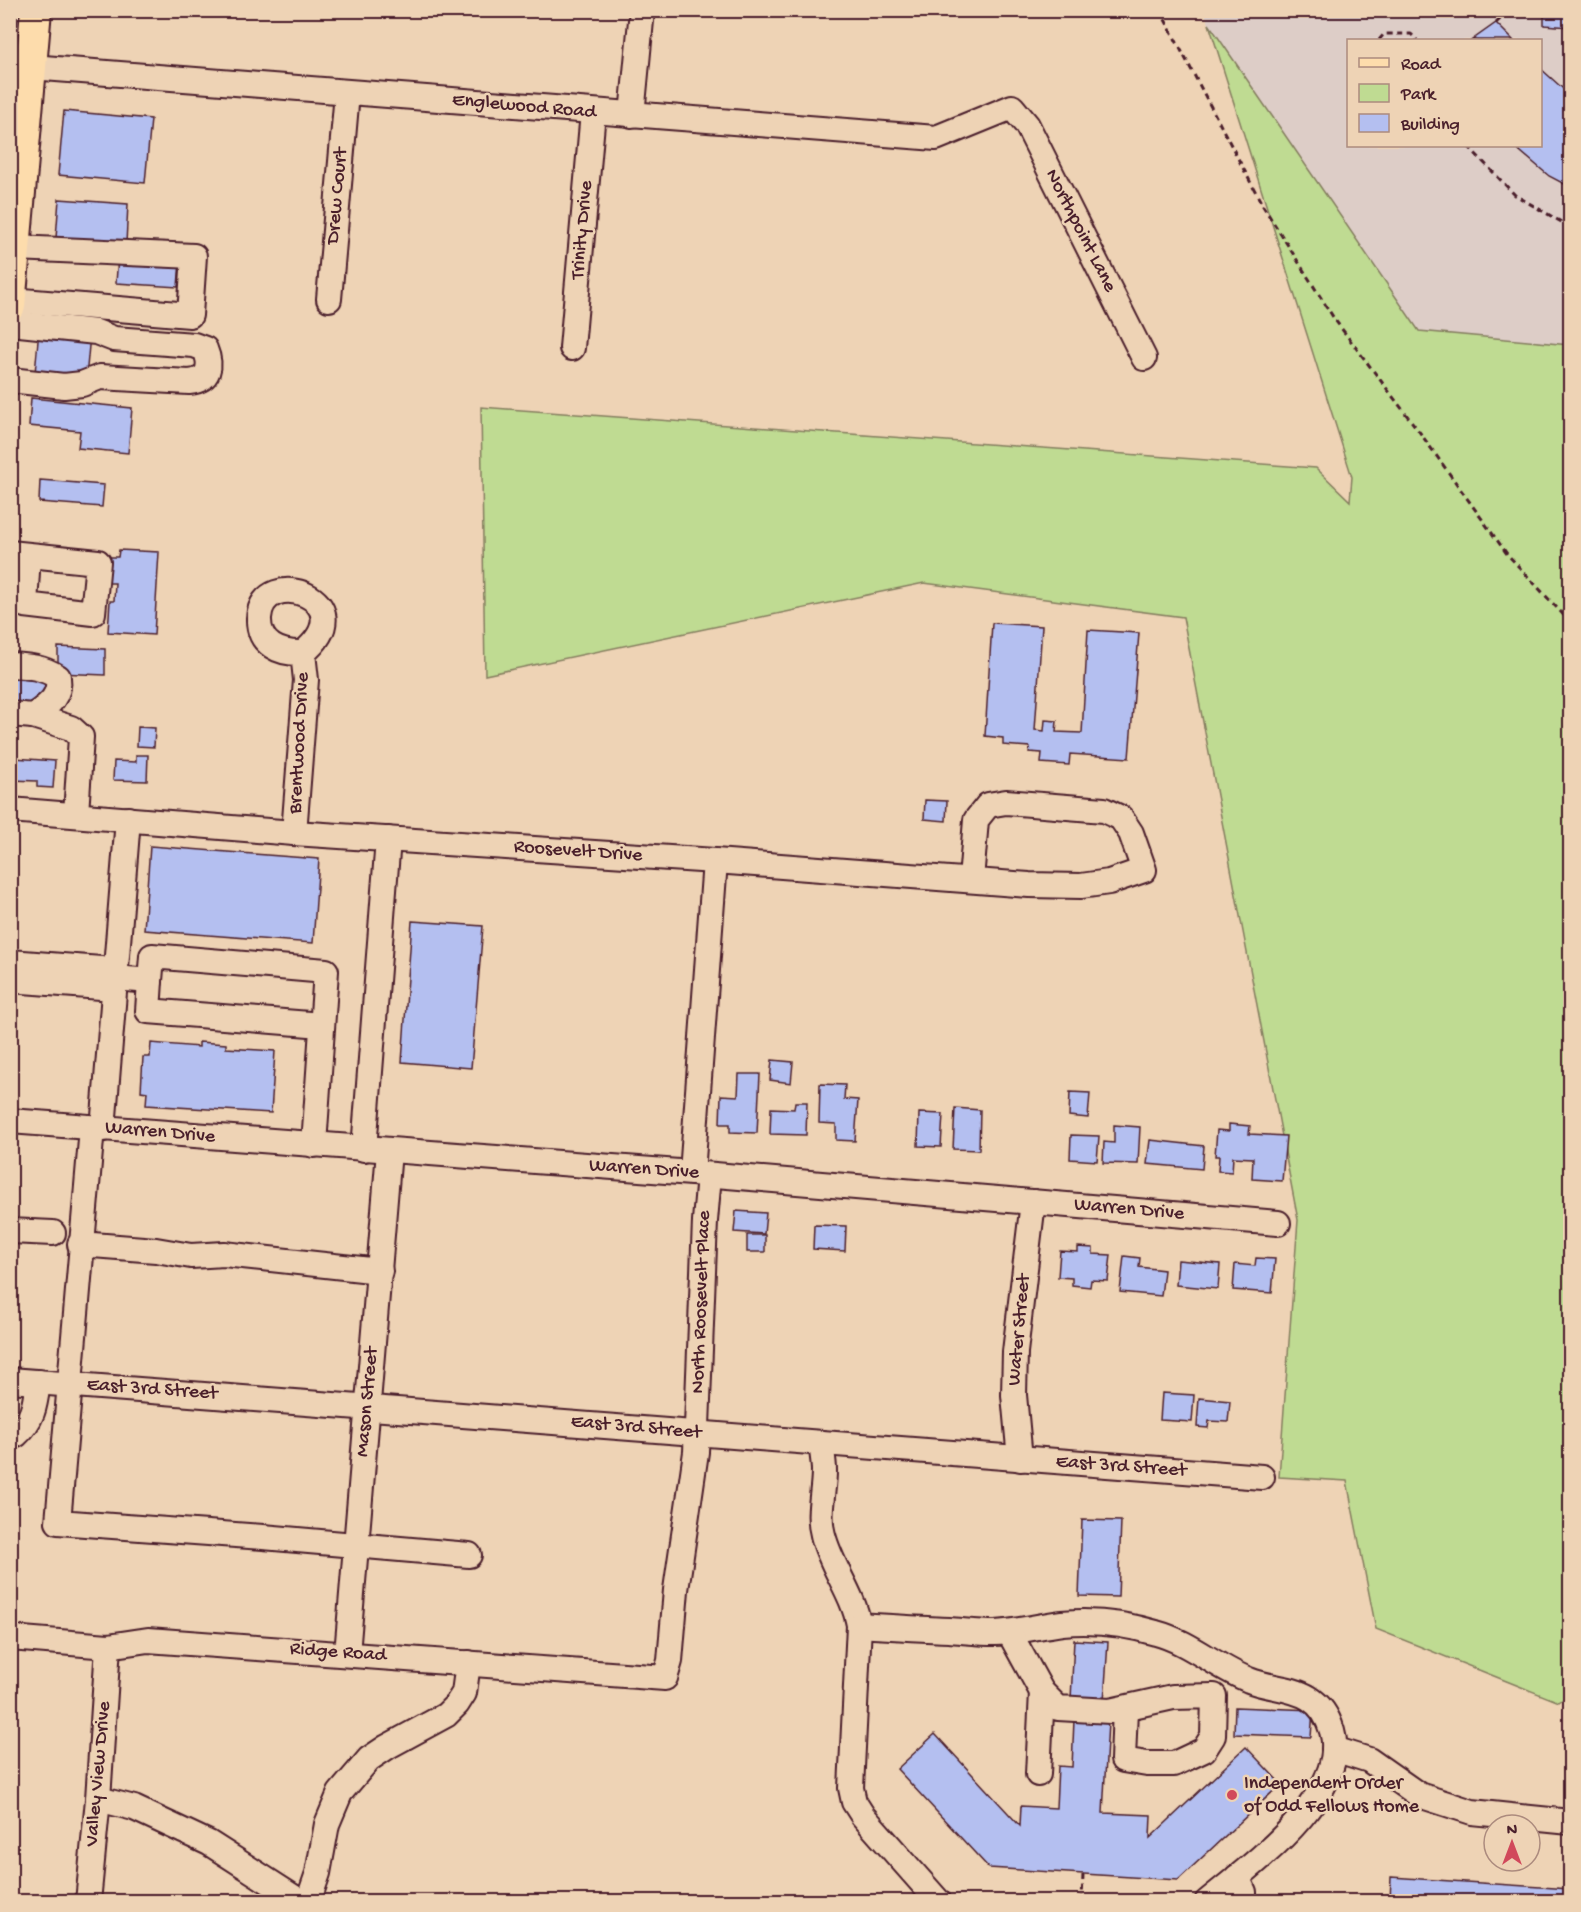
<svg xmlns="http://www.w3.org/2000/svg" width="1581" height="1912" font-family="'Gochi Hand',sans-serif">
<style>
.built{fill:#ddcdc7;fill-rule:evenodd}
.green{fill:#bfdb92;stroke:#847d5e;stroke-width:1.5}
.building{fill:#b4bff0;stroke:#4a1f2b;stroke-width:1.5}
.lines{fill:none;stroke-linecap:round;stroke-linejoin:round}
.minor-casing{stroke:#4a1f2b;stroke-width:28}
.major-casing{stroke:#4a1f2b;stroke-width:34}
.path{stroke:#4a1f2b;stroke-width:3;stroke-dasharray:6 4.5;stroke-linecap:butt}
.minor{stroke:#eed3b5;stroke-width:24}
.major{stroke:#fddcac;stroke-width:30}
.poi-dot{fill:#d1495b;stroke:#eed3b5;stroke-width:2}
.labels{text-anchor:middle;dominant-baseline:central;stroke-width:5;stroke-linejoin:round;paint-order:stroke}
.street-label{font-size:20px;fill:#4a1f2b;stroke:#eed3b5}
.poi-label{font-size:20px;fill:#4a1f2b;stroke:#eed3b5;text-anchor:start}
</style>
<rect width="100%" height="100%" fill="#eed3b5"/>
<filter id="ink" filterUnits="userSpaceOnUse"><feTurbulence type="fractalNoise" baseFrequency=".0167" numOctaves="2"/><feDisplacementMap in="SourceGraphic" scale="12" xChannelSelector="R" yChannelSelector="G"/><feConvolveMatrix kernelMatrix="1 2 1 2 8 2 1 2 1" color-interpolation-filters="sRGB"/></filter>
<g filter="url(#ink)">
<path class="built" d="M1204,11H1570V345L1419,331L1209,24ZM1348,40H1540V146H1348Z"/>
<polygon class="green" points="1209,24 1419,331 1570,345 1570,1694 1559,1702 1376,1629 1347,1481 1279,1477 1298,1220 1183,617 924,583 485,675 481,407 1316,468 1350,501 1352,477"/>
<g class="building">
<polygon points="1544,10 1570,10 1570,27 1544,25"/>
<polygon points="1496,23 1513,40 1472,40"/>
<polygon points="1540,68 1570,95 1570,187 1549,176 1514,146 1540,146"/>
<polygon points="64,111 151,119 145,183 58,175"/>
<polygon points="59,199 128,204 126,243 56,238"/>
<polygon points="118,257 180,261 178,287 116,283"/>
<polygon points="39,330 90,335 86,378 35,373"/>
<polygon points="31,398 132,408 128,453 78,448 80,431 29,426"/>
<polygon points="40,480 104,485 102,507 39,502"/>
<polygon points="119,550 159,552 154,635 108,632 110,601 114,601 115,583 105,583 107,557 118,557"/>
<polygon points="992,623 1042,626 1035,730 1044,731 1045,720 1057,721 1056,732 1082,733 1088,630 1139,633 1129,758 1070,754 1069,765 1041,763 1042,753 1029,752 1030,747 1003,745 1003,738 985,736"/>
<polygon points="58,647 105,649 105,675 58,673"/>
<polygon points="13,679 56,681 48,704 12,705"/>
<polygon points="138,727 155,728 154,747 137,746"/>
<polygon points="136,755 148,755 147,781 113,780 114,761 136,762"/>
<polygon points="14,758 55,761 53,788 37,787 37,781 12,780"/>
<polygon points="925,800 947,801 946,821 924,819"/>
<polygon points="150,846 319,859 313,943 144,930"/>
<polygon points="412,921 483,926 471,1068 402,1062"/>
<polygon points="199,1042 226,1044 226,1048 275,1051 271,1113 146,1105 147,1092 141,1091 143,1057 150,1057 151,1043 199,1047"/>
<polygon points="772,1060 793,1062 791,1083 770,1080"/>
<polygon points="739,1074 760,1074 757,1133 730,1132 730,1124 720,1124 721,1095 738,1096"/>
<polygon points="820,1084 845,1085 844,1099 858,1100 855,1141 836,1140 836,1124 819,1123"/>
<polygon points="1070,1092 1090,1093 1088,1118 1069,1116"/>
<polygon points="795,1102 807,1102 806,1135 770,1134 771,1108 794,1109"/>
<polygon points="955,1108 980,1110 979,1150 953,1149"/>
<polygon points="919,1113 943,1114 941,1147 918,1146"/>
<polygon points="1229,1124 1250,1126 1249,1134 1286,1136 1282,1181 1252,1179 1253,1158 1233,1157 1232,1172 1218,1171 1219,1156 1215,1156 1217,1130 1229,1131"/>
<polygon points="1114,1125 1140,1127 1138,1164 1103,1163 1104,1142 1114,1143"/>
<polygon points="1071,1135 1099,1136 1097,1161 1070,1159"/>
<polygon points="1150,1140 1204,1146 1202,1169 1147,1164"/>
<polygon points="736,1211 766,1213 764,1234 734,1232"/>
<polygon points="814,1225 846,1226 845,1251 813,1249"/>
<rect x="747" y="1235" width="18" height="17"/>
<polygon points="1078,1247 1093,1248 1093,1254 1111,1255 1108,1281 1091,1280 1090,1287 1072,1285 1072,1278 1058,1277 1060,1251 1078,1252"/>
<polygon points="1124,1256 1140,1258 1139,1267 1164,1270 1161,1296 1120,1292"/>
<polygon points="1256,1258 1275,1259 1272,1293 1233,1290 1235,1264 1255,1266"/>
<polygon points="1178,1260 1220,1264 1218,1289 1176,1285"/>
<polygon points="1162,1393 1194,1395 1192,1422 1160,1420"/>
<polygon points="1199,1398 1230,1401 1228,1422 1209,1421 1208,1428 1197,1427"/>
<polygon points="1082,1520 1121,1521 1118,1597 1079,1596"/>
<polygon points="1074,1640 1108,1642 1104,1701 1071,1699"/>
<polygon points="1235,1707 1313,1710 1311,1737 1234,1734"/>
<polygon points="1074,1720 1108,1722 1103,1813 1151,1815 1150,1838 1246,1747 1281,1784 1178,1880 989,1868 897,1769 935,1734 1020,1826 1021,1806 1056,1808 1058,1766 1072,1767"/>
<polygon points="1391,1877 1570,1889 1570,1902 1390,1902"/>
</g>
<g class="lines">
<g class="minor-casing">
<g id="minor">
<polyline points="31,67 936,138 1012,107 1027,125 1144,358"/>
<polyline points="632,115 642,10"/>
<polyline points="329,299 347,93"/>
<polyline points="11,300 190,315 194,256 16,248"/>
<path d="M10,323L96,332L114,339L194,345L205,349C212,366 210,380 189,382L100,377L82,384L64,386L10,380"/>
<polyline points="572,348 593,112"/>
<polyline points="10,553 98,562 93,613 25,605 28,555"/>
<path d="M10,665C28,666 43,667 58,677C61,697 48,705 33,716L10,714"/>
<polyline points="33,716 71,728 81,737 76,814"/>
<polyline points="10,810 294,833 715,861 1029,885 1081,886 1109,882 1144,870 1131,833 1121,818 1104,810 1006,802 988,805 976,820 971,880"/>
<path d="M294,833L306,680L303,653C367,600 262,563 259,618C258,645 280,654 303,653"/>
<polyline points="10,962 101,969 115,978 150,981 152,956 326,971 314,1145"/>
<polyline points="10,980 101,987 115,978"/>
<polyline points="150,981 148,1011 322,1025"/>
<polyline points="10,1121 692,1173 1278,1223"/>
<polyline points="92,1128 58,1522 263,1537 469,1555"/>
<polyline points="103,1129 128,819"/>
<polyline points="364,1149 388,839"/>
<polyline points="692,1173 715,861"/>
<polyline points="10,1231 53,1233"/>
<polyline points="80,1244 156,1250 191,1256 224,1254 380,1271"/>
<polyline points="10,1380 1262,1477"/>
<path d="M10,1435H16C34,1419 35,1404 38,1382"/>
<path d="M821,1443C822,1452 824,1462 824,1471C824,1493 817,1514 823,1535C831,1567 853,1593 859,1625L851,1788L854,1802L863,1816L939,1902"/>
<polyline points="1020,1459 1014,1395 1015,1352 1033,1202"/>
<path d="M859,1625C889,1627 919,1629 949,1630C964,1631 980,1633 995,1633C1017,1632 1039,1626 1062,1623C1093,1620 1126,1624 1156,1633C1190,1642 1216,1667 1249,1680C1268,1688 1291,1687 1309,1698C1322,1706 1328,1717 1332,1731C1351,1794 1249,1867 1207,1902"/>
<polyline points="1009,1632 1042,1692 1058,1708 1110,1711 1173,1697 1214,1696 1213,1736 1204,1750 1174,1764 1147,1764 1123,1760 1125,1708"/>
<polyline points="10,1638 108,1646 148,1640 665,1678 670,1661 676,1590 696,1452 705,1221 709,1175"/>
<polyline points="347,1654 389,1151"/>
<polyline points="1334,1749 1369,1760 1419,1795 1472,1812 1570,1822"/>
<polyline points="1038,1774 1042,1692"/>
<polyline points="98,1799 134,1808 209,1843 301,1902"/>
<polyline points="1237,1877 1244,1892 1244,1902"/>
<polyline points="88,1902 98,1799 108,1646"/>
<polyline points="308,1902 318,1873 327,1824 340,1793 369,1759 387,1747 446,1715 457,1704 464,1693 468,1663"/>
</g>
</g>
<g class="major-casing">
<polyline id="major" points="10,306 36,10"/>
</g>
<g class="path">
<polyline points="1160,10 1263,206 1335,320 1418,430 1507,554 1570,622"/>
<polyline points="1496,23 1510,10"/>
<polyline points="1379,40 1384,34 1411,34 1417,40"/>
<polyline points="1468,146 1515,195 1570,227"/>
<polyline points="1082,1902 1083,1874"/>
</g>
<use href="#minor" class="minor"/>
<use href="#major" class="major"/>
</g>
</g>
<circle class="poi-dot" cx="1232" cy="1795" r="6"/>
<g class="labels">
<g class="street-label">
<text transform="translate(524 107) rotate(5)">Englewood Road</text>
<text transform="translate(338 196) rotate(-85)">Drew Court</text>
<text transform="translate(583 230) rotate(-85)">Trinity Drive</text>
<text transform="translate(1080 231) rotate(63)">Northpoint Lane</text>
<text transform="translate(300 743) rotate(-87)">Brentwood Drive</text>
<text transform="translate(578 852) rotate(4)">Roosevelt Drive</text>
<text transform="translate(160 1133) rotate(5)">Warren Drive</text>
<text transform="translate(644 1170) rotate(4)">Warren Drive</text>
<text transform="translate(1129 1210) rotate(5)">Warren Drive</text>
<text transform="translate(702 1302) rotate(-88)">North Roosevelt Place</text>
<text transform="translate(1020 1330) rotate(-85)">Water Street</text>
<text transform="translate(152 1390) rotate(4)">East 3rd Street</text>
<text transform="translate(368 1402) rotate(-85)">Mason Street</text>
<text transform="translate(636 1428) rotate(5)">East 3rd Street</text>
<text transform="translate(1121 1467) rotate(4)">East 3rd Street</text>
<text transform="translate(338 1653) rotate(4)">Ridge Road</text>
<text transform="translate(99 1774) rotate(-85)">Valley View Drive</text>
</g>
<g class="poi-label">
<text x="1244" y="1784">Independent Order<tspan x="1244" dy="23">of Odd Fellows Home</tspan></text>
</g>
</g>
<rect width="1581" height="1912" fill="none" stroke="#eed3b5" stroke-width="36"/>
<rect x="18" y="18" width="1545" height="1876" fill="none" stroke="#4a1f2b" stroke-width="2" filter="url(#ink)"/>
<rect x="1347" y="39" width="195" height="108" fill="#eed3b5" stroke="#ac8b7e" stroke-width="1.5"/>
<rect x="1359" y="58" width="30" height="9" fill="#fddcac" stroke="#ac8b7e" stroke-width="1.5"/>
<text x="1401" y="69" font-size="18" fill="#4a1f2b">Road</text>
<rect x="1359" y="84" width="30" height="18" fill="#bfdb92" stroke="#ac8b7e" stroke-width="1.5"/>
<text x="1401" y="99" font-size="18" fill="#4a1f2b">Park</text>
<rect x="1359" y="114" width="30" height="18" fill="#b4bff0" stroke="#ac8b7e" stroke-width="1.5"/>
<text x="1401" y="129" font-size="18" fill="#4a1f2b">Building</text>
<g transform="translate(1512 1843)"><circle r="28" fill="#eed3b5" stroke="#ac8b7e" stroke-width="1.5"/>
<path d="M0-4.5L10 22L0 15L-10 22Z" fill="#d1495b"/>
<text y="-9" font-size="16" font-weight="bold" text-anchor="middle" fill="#4a1f2b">N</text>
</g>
</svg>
